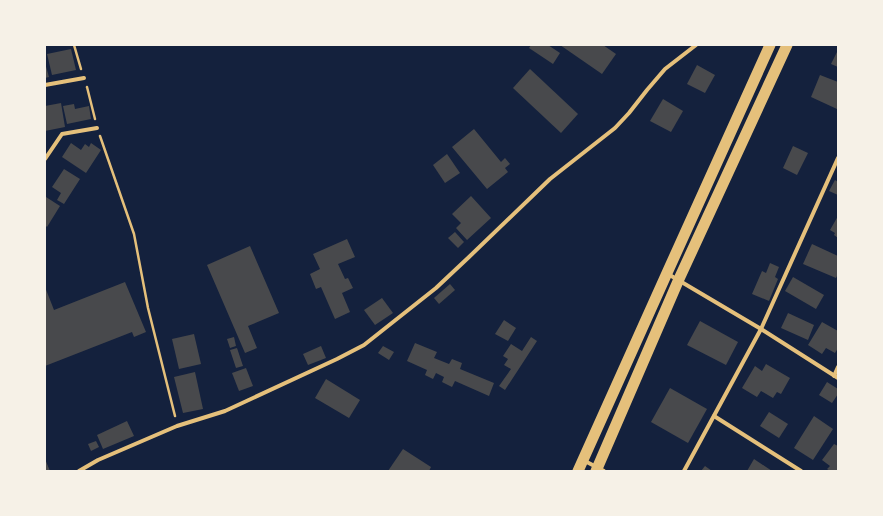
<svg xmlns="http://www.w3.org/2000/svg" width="883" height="516" font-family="Helvetica,sans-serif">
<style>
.building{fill:#48494c}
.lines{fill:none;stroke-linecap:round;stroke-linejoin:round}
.path{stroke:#e5c07b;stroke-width:2.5}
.minor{stroke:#e5c07b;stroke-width:4}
.trunk{stroke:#e5c07b;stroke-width:11}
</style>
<rect width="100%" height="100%" fill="#14213d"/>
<g class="building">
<polygon points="531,45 548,45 560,53 553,64 529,48"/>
<polygon points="560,45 603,45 616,54 602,74"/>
<polygon points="71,49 76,70 52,75 47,54"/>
<polygon points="838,50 838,67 831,64"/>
<polygon points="45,63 49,77 45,78"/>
<polygon points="697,65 715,75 705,93 687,84"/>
<polygon points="530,69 578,114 561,133 513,88"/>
<polygon points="820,75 838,82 838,106 837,109 811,97"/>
<polygon points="663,99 683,111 671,132 650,121"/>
<polygon points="61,103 65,127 45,131 45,106"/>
<polygon points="74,104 75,109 89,106 91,119 67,124 63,106"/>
<polygon points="474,129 501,162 505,158 510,164 505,168 508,172 487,189 452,147"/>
<polygon points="71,143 81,150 85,144 89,147 91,143 101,150 86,173 62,157"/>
<polygon points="793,146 808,153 797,175 783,168"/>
<polygon points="447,154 460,173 445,183 433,165"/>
<polygon points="64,169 80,179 64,204 57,200 61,193 52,187"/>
<polygon points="835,180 838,182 838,195 829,191"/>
<polygon points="471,196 491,218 467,240 456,228 461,223 452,214"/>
<polygon points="46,197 60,206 47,227 45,225"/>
<polygon points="838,216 838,238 834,235 835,233 830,230"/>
<polygon points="455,232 464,242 458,248 448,238"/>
<polygon points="347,239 355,257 338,264 345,279 348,278 353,288 342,293 350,312 335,319 321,287 316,289 310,274 320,269 313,254"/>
<polygon points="812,244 838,256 838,274 836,278 803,264"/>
<polygon points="250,246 279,313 248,326 257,348 245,353 207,265"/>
<polygon points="770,263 779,267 775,277 778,279 769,301 752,294 762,271 766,273"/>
<polygon points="793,277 824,295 816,309 785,291"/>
<polygon points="125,282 146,332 134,337 132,332 45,366 45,287 54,310"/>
<polygon points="450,284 455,290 439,304 434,298"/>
<polygon points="382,298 393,313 375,325 364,310"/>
<polygon points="788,313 814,325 808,340 781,328"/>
<polygon points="504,320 516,328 508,341 495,334"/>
<polygon points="700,321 738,342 726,365 687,345"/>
<polygon points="822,322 838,331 838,348 835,353 826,348 822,354 808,345"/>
<polygon points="194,334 201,364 179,369 172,339"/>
<polygon points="234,337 236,346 230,348 227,339"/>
<polygon points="531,337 537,341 505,390 499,386 511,369 504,365 508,359 503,356 511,344 522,351"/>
<polygon points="415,343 437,352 434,358 449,364 452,359 462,363 460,369 494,383 489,396 455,381 452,387 442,382 444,377 436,373 433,379 425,375 427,370 407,361"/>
<polygon points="321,346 326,358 308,365 303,354"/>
<polygon points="383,346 394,352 389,360 378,353"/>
<polygon points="237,348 243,366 236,368 230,350"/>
<polygon points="766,364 790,378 781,394 777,392 773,398 761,391 757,397 742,388 755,366 762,371"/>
<polygon points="246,368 253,386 239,391 232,373"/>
<polygon points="195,372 203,409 183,413 174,377"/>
<polygon points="326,379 360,400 349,418 315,398"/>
<polygon points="827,382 838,389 838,394 832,403 819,395"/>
<polygon points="670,388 707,409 688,443 651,422"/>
<polygon points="769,412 788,424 779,438 760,426"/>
<polygon points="814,416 833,429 813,460 794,448"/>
<polygon points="127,421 134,436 103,449 97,435"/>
<polygon points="96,441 99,447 91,451 88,444"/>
<polygon points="834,444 838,446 838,471 830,471 827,469 830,466 822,460"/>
<polygon points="403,449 431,467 429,471 388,471"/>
<polygon points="45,459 50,471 45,471"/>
<polygon points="754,459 772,471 747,471"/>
<polygon points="705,466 712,471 701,471"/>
</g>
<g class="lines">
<g class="path">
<polyline points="74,45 81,69"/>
<polyline points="87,87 95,119"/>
<polyline points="100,136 134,234 148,308 175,416"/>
</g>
<g class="minor">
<polyline points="45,85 84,78"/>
<polyline points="45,159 62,134 97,128"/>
<polyline points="668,274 761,329 838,378"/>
<polyline points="834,376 838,367"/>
<polyline points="714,416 801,471"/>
<polyline points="583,460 604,471"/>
<polyline points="79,471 98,460 177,426 225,411 337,359 364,345 436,288 469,257 550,179 615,128 629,113 647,90 665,69 696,45"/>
<polyline points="684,471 761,329 838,158"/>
</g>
<g class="trunk">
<polyline points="578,471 667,273 770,45"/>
<polyline points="596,471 679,279 787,45"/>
</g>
</g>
<rect width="883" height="516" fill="none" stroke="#f6f1e7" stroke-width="92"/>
</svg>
